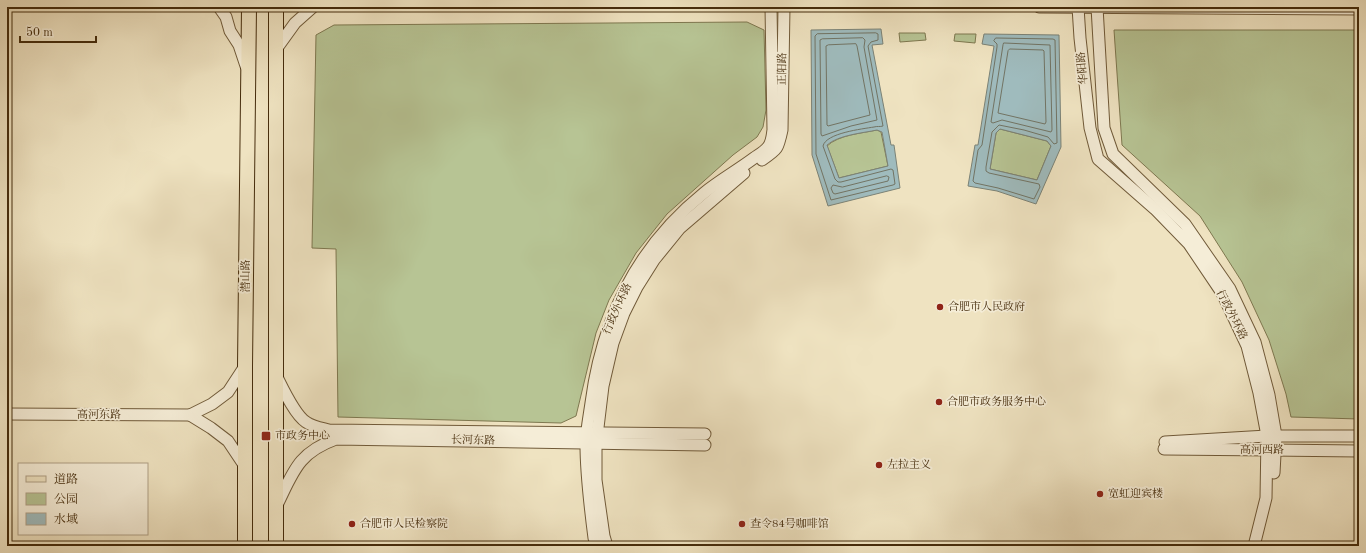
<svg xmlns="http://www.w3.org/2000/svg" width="1366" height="553" font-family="'Old Standard TT','Noto Serif SC',serif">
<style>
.green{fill:#b7c494;stroke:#7e7850}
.water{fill:#9fbbbd;stroke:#7b8276;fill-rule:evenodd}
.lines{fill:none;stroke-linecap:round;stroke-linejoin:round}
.shore{stroke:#727464;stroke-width:1}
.minor-casing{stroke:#705a39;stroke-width:13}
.major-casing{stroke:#452c0c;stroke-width:16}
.minor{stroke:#f5edd7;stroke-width:11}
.major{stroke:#efe3c1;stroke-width:14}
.poi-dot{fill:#8f2418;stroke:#f5edd7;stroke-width:1.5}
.labels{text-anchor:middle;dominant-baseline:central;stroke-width:3.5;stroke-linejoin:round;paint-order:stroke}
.street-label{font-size:11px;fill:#452c0c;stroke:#f5edd7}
.poi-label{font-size:11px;fill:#452c0c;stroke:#f5edd7;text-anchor:start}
</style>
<rect width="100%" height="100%" fill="#efe3c1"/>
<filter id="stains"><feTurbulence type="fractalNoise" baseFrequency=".005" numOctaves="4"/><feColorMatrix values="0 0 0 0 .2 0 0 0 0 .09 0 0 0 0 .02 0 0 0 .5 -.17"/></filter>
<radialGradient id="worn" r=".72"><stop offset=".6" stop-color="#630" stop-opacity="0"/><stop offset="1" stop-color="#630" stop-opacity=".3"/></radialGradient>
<g class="green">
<polygon points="747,22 764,30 766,110 763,127 757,137 733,155 667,214 636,253 609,300 596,333 576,416 561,423 338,417 336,249 312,248 316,35 334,25"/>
<polygon points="1114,30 1359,30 1359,419 1291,417 1286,394 1269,340 1242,282 1200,216 1122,145"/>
<polygon points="899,33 925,33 926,40 900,42"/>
<polygon points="955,34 976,34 975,43 954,41"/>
<polygon points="1000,129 1047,141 1051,146 1037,180 990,169 996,133"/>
<path d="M877,130L881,132L888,166L839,178L827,146C838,135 863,133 877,130Z"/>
</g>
<g class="water">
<path d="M881,29L883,44L872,45L891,145H894L900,188L828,206L812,155L811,30ZM877,130L882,132L888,166L839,178L827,145C838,135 863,133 877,130Z"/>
<path d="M984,34L1059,35L1061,147L1036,204L997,191L968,186L975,145H978L994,46L982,44ZM1000,129L1047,141L1051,146L1037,180L990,169L996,133Z"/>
</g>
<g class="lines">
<g class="shore">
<path d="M876,33L878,34V40L871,42L868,46L883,126C880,127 877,126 874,127C862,129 826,133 823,146L835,179L838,182H841L891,169L893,170L895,184L893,185L831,200L816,154L815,36L817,34Z"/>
<polygon points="863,38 865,40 864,47 877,120 851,126 822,136 821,134 820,40 822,39"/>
<polygon points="996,38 1053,39 1055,40 1057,143 1054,144 1048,137 1024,130 999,125 992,132 986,167 986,171 989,173 1039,184 1040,187 1034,199 998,188 975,183 973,181 978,150 982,145 997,47 997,44 994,41"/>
<polygon points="1004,43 1050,45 1052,130 1051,132 1002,120 993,123 991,122 1003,45"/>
<polygon points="856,44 857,46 870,115 828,126 827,125 826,46 828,45"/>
<polygon points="1010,49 1043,50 1044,51 1046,122 1045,124 998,113 1008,51"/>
<polygon points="887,176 889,177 888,181 835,194 833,193 831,188 833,185 842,187"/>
</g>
<g class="minor-casing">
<g id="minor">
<polyline points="219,7 226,17 230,31 239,45 246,66"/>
<polyline points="1039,7 1359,9"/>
<polyline points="1078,7 1080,38 1090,128 1098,159 1155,209 1189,244 1222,293 1247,346 1259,393 1267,436 1266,498 1254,546"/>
<polyline points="1097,7 1104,128 1113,154 1185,224 1230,289 1255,342 1269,395 1276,436 1274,473"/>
<polyline points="277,48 295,23 313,7"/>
<path d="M762,160C778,149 778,149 782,130L784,7"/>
<polyline points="245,366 228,392 212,404 190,415 211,428 228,441 246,468"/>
<path d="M277,377C283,389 295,415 306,422C313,427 321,428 329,430L705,434"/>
<polyline points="7,414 190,415"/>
<polyline points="1165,442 1267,436 1359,436"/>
<polyline points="1164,449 1359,451"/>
<path d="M276,507C293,473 297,453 336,439L705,445"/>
<path d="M597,546L594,538C590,507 586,476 586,445C586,431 589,417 591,403C602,319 637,247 704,193C720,180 738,170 754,158C758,155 764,152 768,147C772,142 772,136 773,130L771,7"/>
<polyline points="607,546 604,536 596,480 596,444 603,386 613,343 624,313 637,287 654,260 680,228 744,173"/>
</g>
</g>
<g class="major-casing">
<g id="major">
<polyline points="245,546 245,366 249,7"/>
<polyline points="276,546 276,7"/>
</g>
</g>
<use href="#minor" class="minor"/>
<use href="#major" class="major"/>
</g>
<g class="poi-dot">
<circle cx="940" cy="307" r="4"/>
<circle cx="939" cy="402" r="4"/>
<rect x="261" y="431" width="10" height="10" rx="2"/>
<circle cx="879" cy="465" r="4"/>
<circle cx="1100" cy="494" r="4"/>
<circle cx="352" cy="524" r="4"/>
<circle cx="742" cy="524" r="4"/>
</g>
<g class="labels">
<g class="street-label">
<text transform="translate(1083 68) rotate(-96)">华阳路</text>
<text transform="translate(783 69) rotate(-89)">正阳路</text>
<text transform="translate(246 276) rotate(-90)">潜山路</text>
<text transform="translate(618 309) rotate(-66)">行政外环路</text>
<text transform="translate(1231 315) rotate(63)">行政外环路</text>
<text x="99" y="415">高河东路</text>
<text transform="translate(473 441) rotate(1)">长河东路</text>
<text x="1262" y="450">高河西路</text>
</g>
<g class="poi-label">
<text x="948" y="307">合肥市人民政府</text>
<text x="947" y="402">合肥市政务服务中心</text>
<text x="275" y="436">市政务中心</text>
<text x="887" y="465">左拉主义</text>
<text x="1108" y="494">宽虹迎宾楼</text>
<text x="360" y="524">合肥市人民检察院</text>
<text x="750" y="524">查令84号咖啡馆</text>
</g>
</g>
<rect width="1366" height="553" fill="none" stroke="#efe3c1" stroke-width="24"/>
<rect x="8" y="8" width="1350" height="537" fill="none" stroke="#452c0c" stroke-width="2"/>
<rect x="12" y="12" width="1342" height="529" fill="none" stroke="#452c0c"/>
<rect x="18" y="463" width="130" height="72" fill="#f5edd7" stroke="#afa086"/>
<rect x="26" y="476" width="20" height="6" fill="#efe3c1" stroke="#afa086"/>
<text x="54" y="483" font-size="12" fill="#452c0c">道路</text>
<rect x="26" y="493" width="20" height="12" fill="#b7c494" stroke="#afa086"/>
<text x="54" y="503" font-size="12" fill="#452c0c">公园</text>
<rect x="26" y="513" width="20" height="12" fill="#9fbbbd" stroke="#afa086"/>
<text x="54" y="523" font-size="12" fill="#452c0c">水域</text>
<path d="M20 36v6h76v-6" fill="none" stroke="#452c0c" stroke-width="2"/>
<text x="26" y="36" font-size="12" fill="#452c0c" stroke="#f5edd7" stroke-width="3" paint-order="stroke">50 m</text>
<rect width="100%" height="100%" filter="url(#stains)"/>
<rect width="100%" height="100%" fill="url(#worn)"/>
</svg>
